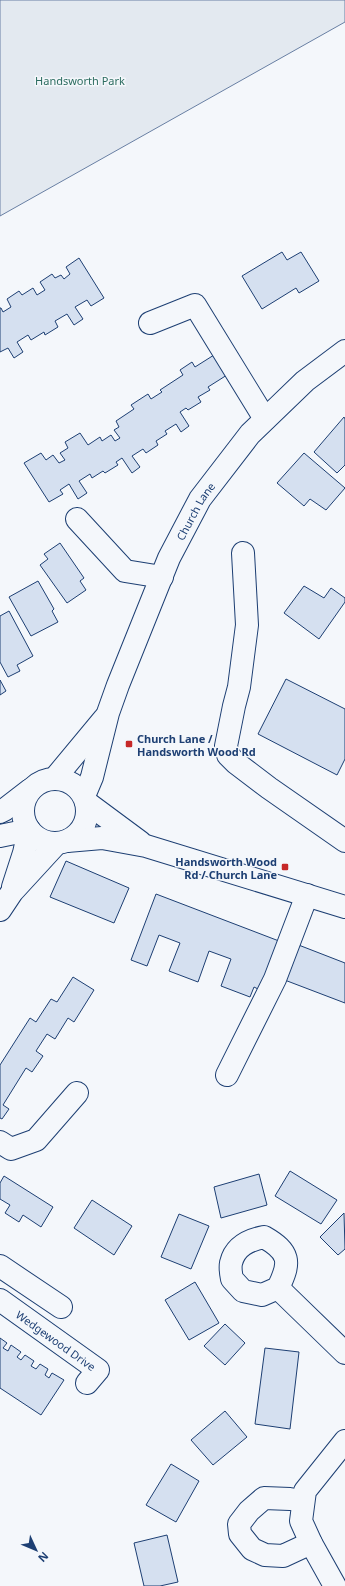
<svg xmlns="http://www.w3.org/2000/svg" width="345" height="1586" font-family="'Noto Sans',sans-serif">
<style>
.green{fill:#e3e9f0;stroke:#687fa3}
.building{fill:#d5e0f0;stroke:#1d3f73}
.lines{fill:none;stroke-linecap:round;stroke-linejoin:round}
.minor-casing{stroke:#1d3f73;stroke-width:24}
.major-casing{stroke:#1d3f73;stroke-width:24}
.minor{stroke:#f4f7fb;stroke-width:22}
.major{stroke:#f4f7fb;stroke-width:22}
.poi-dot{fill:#c62828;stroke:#f4f7fb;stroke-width:1.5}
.labels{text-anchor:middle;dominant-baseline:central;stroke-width:3;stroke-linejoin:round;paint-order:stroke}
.park-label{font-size:11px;fill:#2c6c60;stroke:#f4f7fb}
.street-label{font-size:11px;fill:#1d3f73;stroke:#f4f7fb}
.poi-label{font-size:11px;font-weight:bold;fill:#1d3f73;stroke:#f4f7fb;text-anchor:start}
</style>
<rect width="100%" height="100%" fill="#f4f7fb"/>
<polygon class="green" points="0,0 345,0 345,22 0,216"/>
<g class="building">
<polygon points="282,252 287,260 301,252 319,281 299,293 296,288 262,309 242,276"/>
<polygon points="79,258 104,298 91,306 87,300 75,307 83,319 74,325 67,314 55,321 58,327 45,335 44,332 31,340 28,335 17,342 23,352 14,358 8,348 0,352 0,308 1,308 3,312 11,307 7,299 19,291 22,295 33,288 37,295 45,290 40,282 52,274 55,278 61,275 64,279 70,274 66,267"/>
<polygon points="214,355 227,375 208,387 210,390 198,397 201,402 188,410 186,408 180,412 189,426 181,432 176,424 165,431 167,434 156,441 158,445 146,453 143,449 132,456 140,467 132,473 122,458 116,462 118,465 105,473 103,471 92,478 90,474 79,481 87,493 78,499 69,484 60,490 63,494 49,502 24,463 41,453 46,460 53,455 59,463 65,460 60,453 68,448 65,442 80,433 88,445 100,437 102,441 111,435 115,441 120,438 114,430 119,427 116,421 134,409 131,405 148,394 151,399 162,392 160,390 183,375 180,370 192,362 195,367"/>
<polygon points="344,417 345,419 345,465 337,473 314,452"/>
<polygon points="304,453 345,488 326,510 310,499 304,506 277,483"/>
<polygon points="60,543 84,578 80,581 86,590 67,603 40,565 48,559 44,554"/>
<polygon points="38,581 54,609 52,611 58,622 31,636 9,597"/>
<polygon points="304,586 324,598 331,588 345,598 345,602 319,639 284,613"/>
<polygon points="9,611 33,656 17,665 20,671 8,677 0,662 0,616"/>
<polygon points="286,679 345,709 345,759 337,775 258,734"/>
<polygon points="0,680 6,691 0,695"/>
<polygon points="66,861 129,888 114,923 50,897"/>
<polygon points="156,894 279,941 260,990 254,987 250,997 221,986 231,959 209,951 198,982 169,971 180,943 159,935 147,966 131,960"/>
<polygon points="296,944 345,963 345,1003 282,979"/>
<polygon points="73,977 94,990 74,1022 68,1018 55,1039 47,1034 36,1051 43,1056 32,1072 26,1068 3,1105 9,1109 2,1119 0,1118 0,1065 30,1018 36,1022 51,999 57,1002"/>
<polygon points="290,1171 337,1200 321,1224 275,1196"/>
<polygon points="259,1174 267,1205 221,1218 214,1187"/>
<polygon points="4,1176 53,1207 41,1227 23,1215 19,1222 5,1213 10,1205 0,1199 0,1183"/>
<polygon points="92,1200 132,1226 114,1255 74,1228"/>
<polygon points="344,1213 345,1249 338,1255 320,1237"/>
<polygon points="179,1214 209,1226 191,1269 161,1257"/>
<polygon points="195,1282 219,1323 189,1340 165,1300"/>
<polygon points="225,1324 245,1343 225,1365 204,1346"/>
<polygon points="0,1338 7,1343 3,1348 8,1351 11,1345 21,1352 17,1357 21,1360 25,1355 34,1361 31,1366 36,1369 40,1364 48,1369 45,1375 49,1378 52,1373 64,1380 41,1415 0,1388"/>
<polygon points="265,1348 299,1352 290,1429 255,1424"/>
<polygon points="225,1411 247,1437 213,1465 191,1440"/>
<polygon points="171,1464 199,1481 176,1522 146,1505"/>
<polygon points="167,1535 178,1582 160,1586 144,1586 134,1543"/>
</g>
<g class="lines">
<g class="minor-casing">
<g id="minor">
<polyline points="150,323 195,305 265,419"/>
<polyline points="77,519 125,571 162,577"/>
<polyline points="243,553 247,625 239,687 234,706 226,746 228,755 236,763 269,788 345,841"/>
<polyline points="227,1075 275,979 307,895"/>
<polyline points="0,1142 11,1149 36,1140 77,1093"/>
<path d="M264,1237C290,1252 291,1262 278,1288L262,1295L243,1291L232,1279C231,1274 230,1268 231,1263C235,1246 249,1240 264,1237Z"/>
<polyline points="0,1266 61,1307"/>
<polyline points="278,1288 345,1353"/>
<path id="s1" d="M0,1300L98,1370L87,1383"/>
<polyline points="303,1501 290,1499 264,1498 249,1511 239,1524 240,1534 252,1549 265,1555 283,1556 311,1543"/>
<polyline points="335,1586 311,1543 301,1521 305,1491 345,1441"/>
</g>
</g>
<g class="major-casing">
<g id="major">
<polyline points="55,778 104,719"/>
<circle cx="55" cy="811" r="32"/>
<path id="s2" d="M84,796L92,777L108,713L118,685L169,558L200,499L250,434L305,381L345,351"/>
<polyline points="86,802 140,842"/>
<polyline points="0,812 4,810 30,790"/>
<polyline points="0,836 29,830"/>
<polyline points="67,841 102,838 146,846 345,907"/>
<polyline points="13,887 24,853 29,830"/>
<polyline points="0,910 12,892 57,843"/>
</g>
</g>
<use href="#minor" class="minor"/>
<use href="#major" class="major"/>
</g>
<g class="poi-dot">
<rect x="125" y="740" width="8" height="8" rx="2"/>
<rect x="281" y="863" width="8" height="8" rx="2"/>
</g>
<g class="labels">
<g class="park-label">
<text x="80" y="80">Handsworth Park</text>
</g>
<g class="street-label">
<text stroke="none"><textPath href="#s2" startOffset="307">Church Lane</textPath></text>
<text stroke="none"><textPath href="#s1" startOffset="69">Wedgewood Drive</textPath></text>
</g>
<g class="poi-label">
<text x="137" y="738">Church Lane /<tspan x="137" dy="13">Handsworth Wood Rd</tspan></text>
<text x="277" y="861" text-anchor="end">Handsworth Wood<tspan x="277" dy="13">Rd / Church Lane</tspan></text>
</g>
</g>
<g transform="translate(36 1550) rotate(134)" stroke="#f4f7fb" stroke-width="3" paint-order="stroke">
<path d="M0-3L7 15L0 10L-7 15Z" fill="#1d3f73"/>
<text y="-6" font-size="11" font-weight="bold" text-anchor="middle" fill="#1d3f73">N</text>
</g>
</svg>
